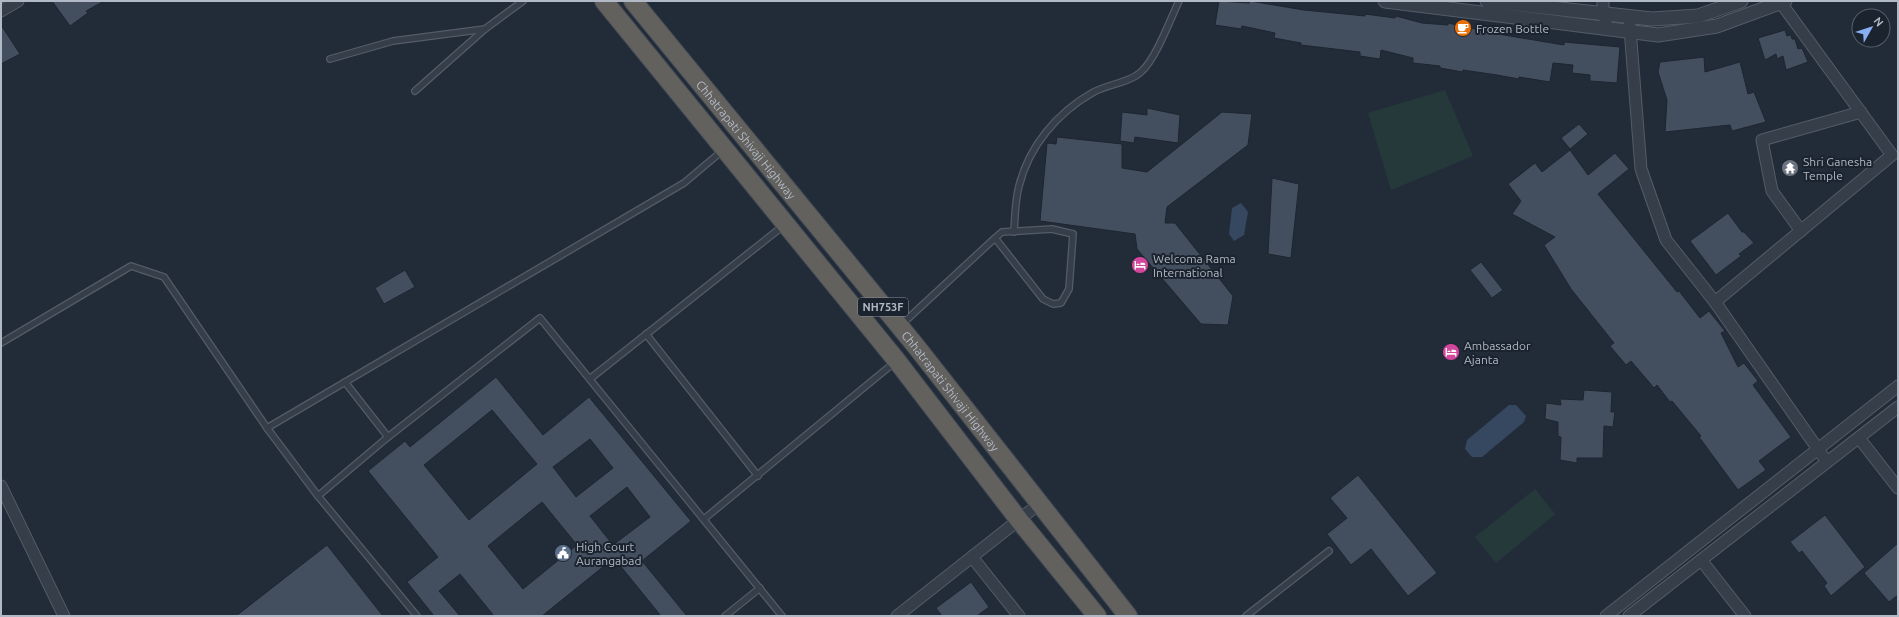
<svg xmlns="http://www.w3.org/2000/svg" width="1899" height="617" font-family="Ubuntu,sans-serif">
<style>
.green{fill:#25393b}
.water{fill:#364760}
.building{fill:#434f5e;stroke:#1d2530;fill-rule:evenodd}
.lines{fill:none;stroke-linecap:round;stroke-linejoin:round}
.service-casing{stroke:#545c67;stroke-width:8}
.minor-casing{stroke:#545c67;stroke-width:13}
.tertiary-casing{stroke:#545c67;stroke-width:15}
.trunk-casing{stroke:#414954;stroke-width:20}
.service{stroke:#363e4a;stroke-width:5.5}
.minor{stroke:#363e4a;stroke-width:11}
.tertiary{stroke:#363e4a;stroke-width:13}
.trunk{stroke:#62615e;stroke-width:18}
.labels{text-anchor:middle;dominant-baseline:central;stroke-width:4;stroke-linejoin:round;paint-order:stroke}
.shield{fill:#1b232e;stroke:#848c98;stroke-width:1}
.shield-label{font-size:11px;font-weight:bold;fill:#b1b9c6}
.poi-label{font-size:12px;fill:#b1b9c6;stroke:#1b232e;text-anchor:start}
.street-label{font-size:12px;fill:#b1b9c6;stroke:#1b232e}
</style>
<rect width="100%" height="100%" fill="#222c39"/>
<g class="green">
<polygon points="1445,90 1473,156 1391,190 1368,113"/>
<polygon points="1535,489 1555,514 1496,563 1475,537"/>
</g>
<g class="water">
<polygon points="1241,203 1248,212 1244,235 1234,241 1229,234 1232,208"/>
<polygon points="1509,405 1516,405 1526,416 1524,422 1482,457 1472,457 1465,449 1467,440"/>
</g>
<g class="building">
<polygon points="52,1 104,1 86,11 88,13 70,26"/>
<polygon points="1219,1 1249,3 1250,1 1304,10 1365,16 1365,14 1395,18 1396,16 1422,23 1448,25 1448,23 1475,29 1475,25 1498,28 1498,34 1564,45 1564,42 1620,47 1617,83 1590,81 1590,75 1572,73 1573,65 1553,63 1550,82 1519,77 1519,79 1497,75 1463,70 1463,72 1440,68 1440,66 1413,63 1413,58 1381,50 1380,59 1360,56 1360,52 1301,45 1301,43 1274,38 1275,33 1242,26 1241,29 1215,25"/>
<polygon points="1,25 20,54 1,64"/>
<polygon points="1785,30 1787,36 1791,35 1792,39 1795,39 1798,49 1802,48 1808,62 1786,70 1783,56 1777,59 1776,54 1765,60 1758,38"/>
<polygon points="1704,57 1705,72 1740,62 1748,94 1754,92 1766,122 1732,131 1730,125 1665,132 1667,100 1658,72 1660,62"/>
<polygon points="1147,108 1180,115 1178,143 1135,137 1134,143 1120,141 1122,112 1147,115"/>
<polygon points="1222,112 1252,114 1248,145 1167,207 1165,223 1175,223 1233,296 1228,325 1201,324 1137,249 1135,234 1040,221 1047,143 1056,144 1057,137 1122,144 1122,168 1147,172"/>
<polygon points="1579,124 1588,134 1570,149 1561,138"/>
<polygon points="1570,150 1588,175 1615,153 1629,169 1598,194 1677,292 1679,291 1700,318 1709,311 1725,331 1721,333 1738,367 1744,363 1758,381 1753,385 1791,437 1759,461 1766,470 1738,490 1699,437 1701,436 1672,401 1670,402 1657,385 1654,388 1631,361 1626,365 1610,346 1614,343 1571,289 1544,245 1555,237 1512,214 1521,201 1508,184 1535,163 1542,172"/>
<polygon points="1272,178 1299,184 1291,258 1268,254"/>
<polygon points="1728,213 1742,232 1744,232 1754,243 1739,254 1741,256 1716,275 1690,241"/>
<polygon points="1481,262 1503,290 1492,298 1470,270"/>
<polygon points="405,270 415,287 384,304 375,288"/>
<path d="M496,377L543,435L589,397L691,521L642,561L687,616H661L614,558L542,616H494L460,574L439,591L460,616H434L407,582L438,557L368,471L405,441L410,447ZM492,410L537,464L469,520L424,465ZM590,439L613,468L576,497L553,467ZM627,487L650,517L613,545L590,516ZM542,502L577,545L523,589L488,546Z"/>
<polygon points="1584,390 1612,392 1611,412 1615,412 1613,427 1604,426 1603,458 1577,458 1577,463 1560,460 1561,437 1558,436 1558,422 1545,419 1546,403 1561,405 1560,399 1583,400"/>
<polygon points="1358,475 1437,573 1408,596 1371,549 1351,565 1327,534 1347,518 1330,498"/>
<polygon points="1825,515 1865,567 1831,596 1824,586 1827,583 1802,551 1799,553 1790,542"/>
<polygon points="1898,543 1898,595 1889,602 1864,573"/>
<polygon points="327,545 383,616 236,616"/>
<polygon points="971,582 989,607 977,616 942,616 936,608"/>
</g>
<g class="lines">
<g class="service-casing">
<g id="service">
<polyline points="330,59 393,41 485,29"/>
<polyline points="415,91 485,29 523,1"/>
<path d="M1014,232C1015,217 1015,201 1019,186C1029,146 1057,113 1092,93C1107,84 1130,83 1142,71C1156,58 1170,20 1179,1"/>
<polyline points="901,325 995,238 1002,232 1052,229 1073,234 1069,289 1061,303 1053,304 1043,299 995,238"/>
<polyline points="646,334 758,476"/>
<polyline points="1,343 131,266 164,277 267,428 684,183 722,151"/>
<polyline points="591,378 783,226"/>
<polyline points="345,382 388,437"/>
<polyline points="267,428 318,496 417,616"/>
<polyline points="318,496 388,437 540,318 782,616"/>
<polyline points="704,519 895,362"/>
<polyline points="725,616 760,588"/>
<polyline points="1246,616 1329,551"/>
</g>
</g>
<g class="minor-casing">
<g id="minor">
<polyline points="1603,1 1603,13 1606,22"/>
<polyline points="1,11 18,1"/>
<polyline points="1629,16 1641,169 1666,240 1715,302 1827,462"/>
<polyline points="1801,231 1772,191 1762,140 1861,112"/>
<polyline points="1715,302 1892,155 1781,3"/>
<polyline points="1859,438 1898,488"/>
<polyline points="1,486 64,616"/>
<polyline points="972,557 1019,616"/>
<polyline points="1701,560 1745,616"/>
<polyline points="897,616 1039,504"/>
<polyline points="1606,616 1898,386"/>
<polyline points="1629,616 1898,407"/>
</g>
</g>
<g class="tertiary-casing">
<g id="tertiary">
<polyline points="1385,1 1658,35 1717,26 1785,1"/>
<polyline points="1487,1 1652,19 1698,16 1741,1"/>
</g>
</g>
<g class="trunk-casing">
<g id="trunk">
<polyline points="604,1 897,361 1019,520 1097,616"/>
<path id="s1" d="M633,1L915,345L1128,616"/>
</g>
</g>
<use href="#service" class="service"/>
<use href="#minor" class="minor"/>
<use href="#tertiary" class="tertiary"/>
<use href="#trunk" class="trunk"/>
</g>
<defs>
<g id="cafe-disc" transform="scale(0.9)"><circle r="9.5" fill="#e8710a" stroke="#1b232e"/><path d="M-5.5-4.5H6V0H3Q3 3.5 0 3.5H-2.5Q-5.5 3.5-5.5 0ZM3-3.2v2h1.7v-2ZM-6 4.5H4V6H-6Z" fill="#fff"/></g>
<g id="temple-disc" transform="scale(0.9)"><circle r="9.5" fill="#6b7280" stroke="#1b232e"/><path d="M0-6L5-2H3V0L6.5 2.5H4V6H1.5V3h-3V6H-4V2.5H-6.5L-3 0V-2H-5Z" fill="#fff"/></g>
<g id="hotel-disc" transform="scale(0.9)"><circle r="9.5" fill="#d1479c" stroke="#1b232e"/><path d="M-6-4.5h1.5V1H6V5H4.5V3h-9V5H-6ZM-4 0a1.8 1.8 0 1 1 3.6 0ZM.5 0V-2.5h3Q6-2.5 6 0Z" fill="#fff"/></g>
<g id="civic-disc" transform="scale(0.9)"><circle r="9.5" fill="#5c6f8a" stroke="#1b232e"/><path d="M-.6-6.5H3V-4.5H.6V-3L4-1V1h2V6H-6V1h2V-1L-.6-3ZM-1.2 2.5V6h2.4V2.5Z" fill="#fff"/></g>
</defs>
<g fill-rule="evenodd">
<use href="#cafe-disc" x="1463" y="28"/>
<use href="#temple-disc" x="1790" y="168"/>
<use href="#hotel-disc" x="1140" y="265"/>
<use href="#hotel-disc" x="1451" y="352"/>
<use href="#civic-disc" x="563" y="553"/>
</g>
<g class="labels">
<rect class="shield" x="858" y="298" width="50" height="18" rx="3"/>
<g class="shield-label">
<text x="883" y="307">NH753F</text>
</g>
<g class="poi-label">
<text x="1476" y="28">Frozen Bottle</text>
<text x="1803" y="161">Shri Ganesha<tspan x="1803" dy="14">Temple</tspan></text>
<text x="1153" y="258">Welcoma Rama<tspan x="1153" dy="14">International</tspan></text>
<text x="1464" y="345">Ambassador<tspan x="1464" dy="14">Ajanta</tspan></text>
<text x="576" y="546">High Court<tspan x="576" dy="14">Aurangabad</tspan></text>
</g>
<g class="street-label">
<text stroke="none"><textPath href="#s1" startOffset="179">Chhatrapati Shivaji Highway</textPath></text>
<text stroke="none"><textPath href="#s1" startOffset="503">Chhatrapati Shivaji Highway</textPath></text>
</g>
</g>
<rect width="1899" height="617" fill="none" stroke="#b1b9c6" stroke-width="4"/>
<g transform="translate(1871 28) rotate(51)"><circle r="19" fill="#1b232e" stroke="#575f6b"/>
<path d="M0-3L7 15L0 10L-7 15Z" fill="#87b0f4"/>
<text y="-6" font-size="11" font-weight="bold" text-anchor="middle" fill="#b1b9c6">N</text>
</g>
</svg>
